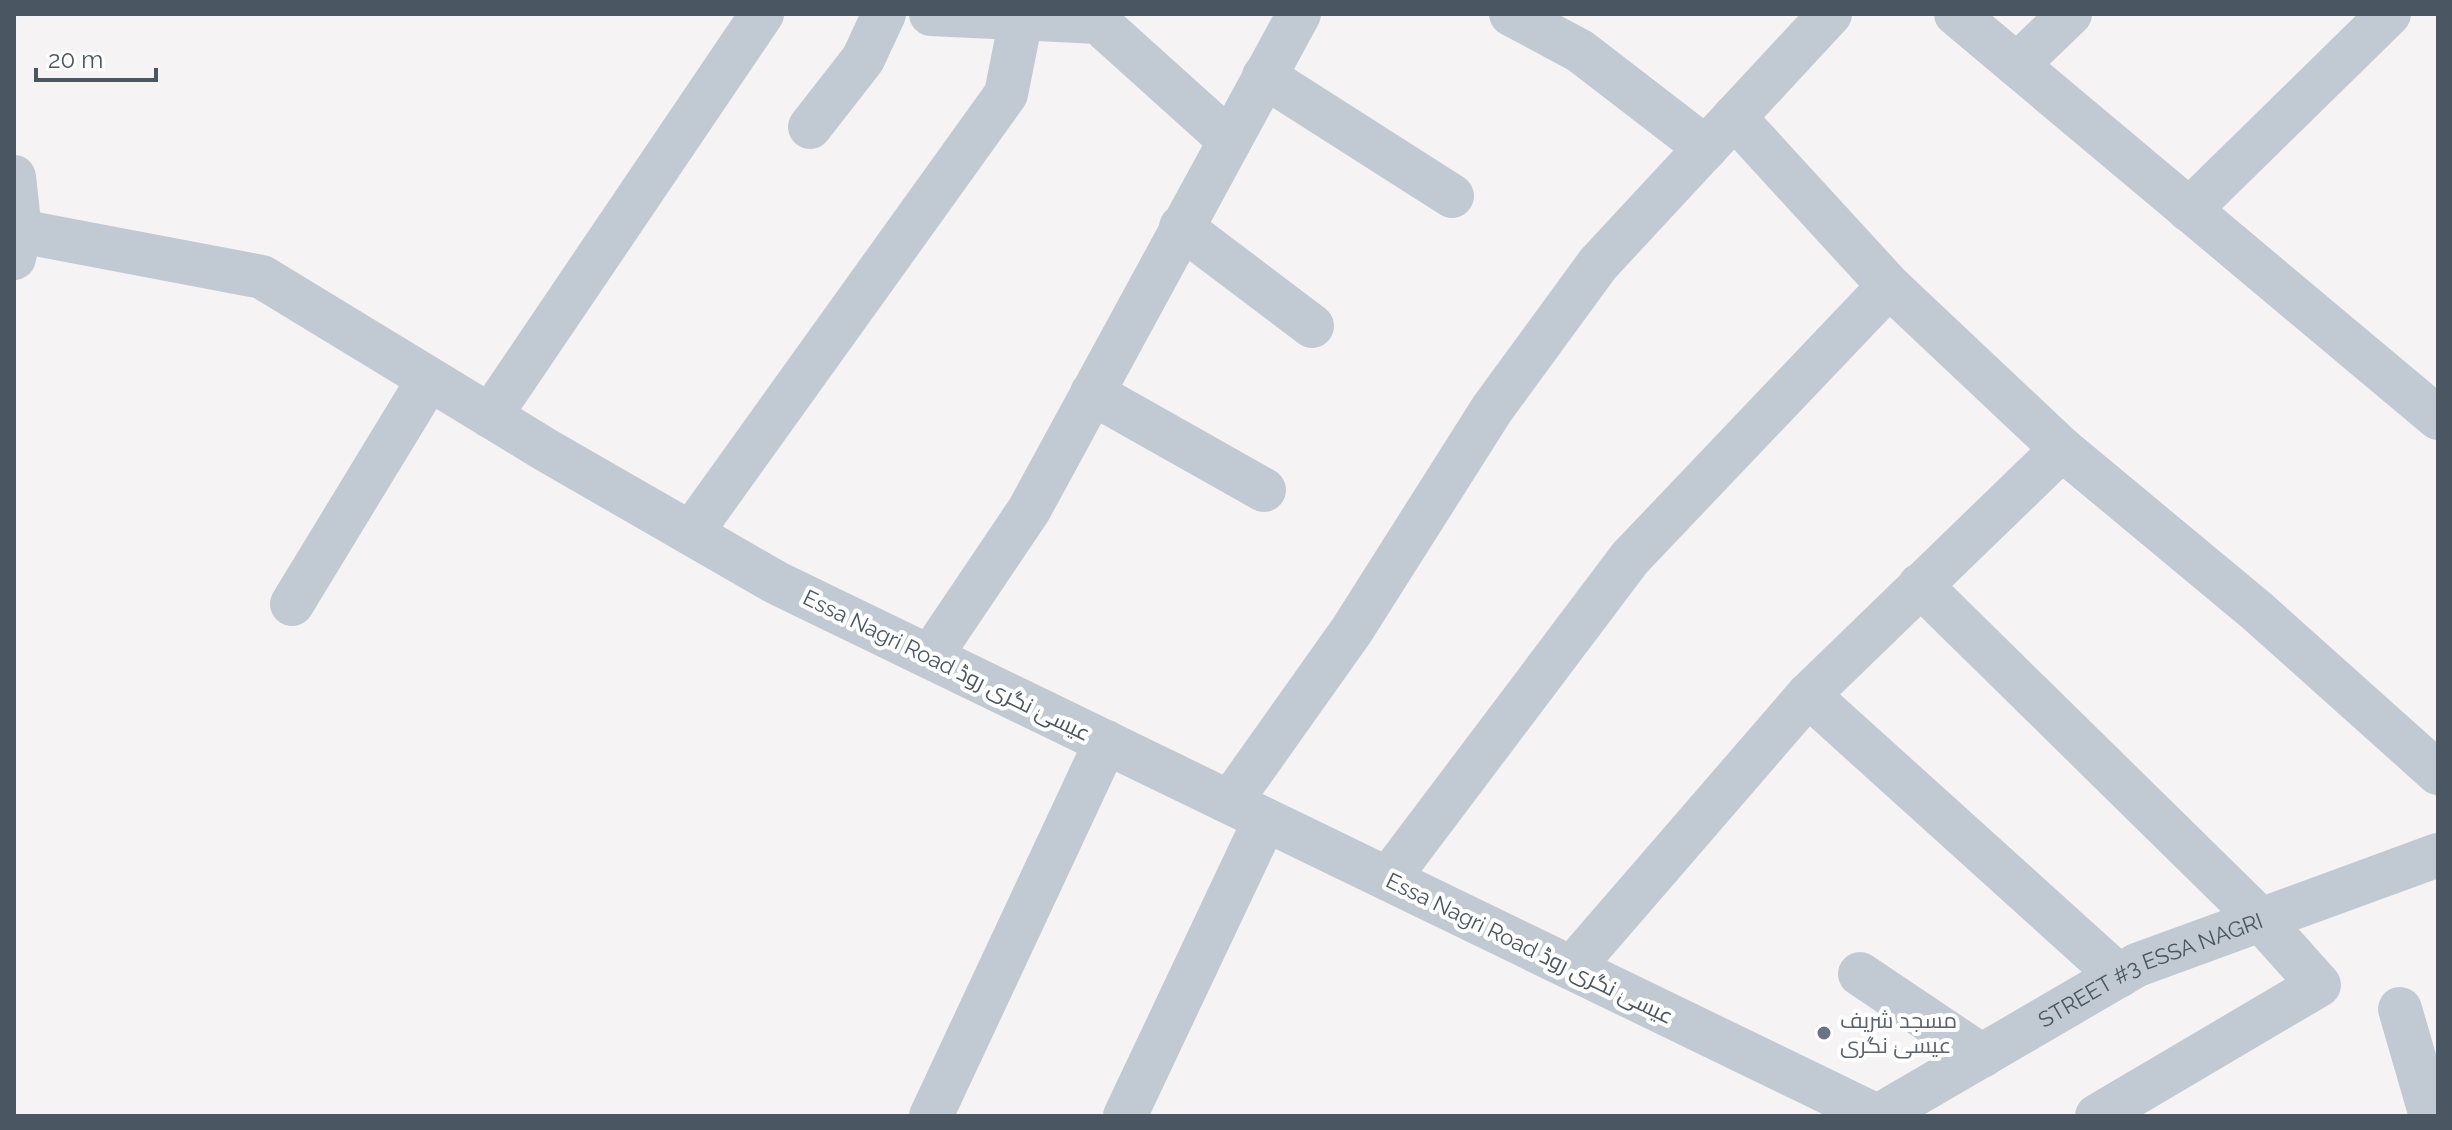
<svg xmlns="http://www.w3.org/2000/svg" width="2452" height="1130" font-family="Raleway,Cairo,sans-serif">
<style>
.lines{fill:none;stroke-linecap:round;stroke-linejoin:round}
.minor{stroke:#c1cad2;stroke-width:44}
.worship-dot{fill:#6b7280;stroke:#fff;stroke-width:3}
.labels{text-anchor:middle;dominant-baseline:central;stroke-width:8;stroke-linejoin:round;paint-order:stroke}
.street-label{font-size:22px;fill:#4a5661;stroke:#fff}
.worship-label{font-size:22px;fill:#5b616d;stroke:#fff;text-anchor:start}
</style>
<rect width="100%" height="100%" fill="#f5f3f3"/>
<g class="lines">
<g class="minor">
<polyline points="931,14 1098,22 1229,140"/>
<polyline points="1511,14 1580,51 1706,148"/>
<polyline points="1956,14 2438,418"/>
<polyline points="2017,65 2070,14"/>
<polyline points="1264,76 1452,196"/>
<polyline points="1734,117 1889,286 2062,449 2257,611 2438,773"/>
<polyline points="810,127 863,59 884,14"/>
<polyline points="14,177 20,231 14,258"/>
<polyline points="2189,210 2389,14"/>
<polyline points="1181,227 1312,326"/>
<polyline points="20,231 262,277 546,450 777,583 1877,1116"/>
<polyline points="1092,393 1264,490"/>
<polyline points="490,416 762,14"/>
<polyline points="2062,449 1808,695 2119,976"/>
<polyline points="691,533 1006,94 1022,14"/>
<polyline points="1920,585 2261,920 2319,985 2097,1116"/>
<polyline points="292,604 429,379"/>
<polyline points="930,657 1029,510 1299,14"/>
<polyline points="1230,802 1352,630 1492,409 1598,264 1830,14"/>
<polyline points="1388,879 1630,558 1889,286"/>
<polyline points="1572,968 1808,695"/>
<polyline points="1860,974 1982,1056"/>
<polyline points="2400,1009 2431,1116"/>
<polyline points="931,1116 1106,742"/>
<polyline points="1125,1116 1265,820"/>
<path id="s1" d="M1878,1116L2137,965L2438,855"/>
</g>
</g>
<circle class="worship-dot" cx="1824" cy="1033" r="8"/>
<g class="labels">
<g class="street-label">
<text transform="translate(947 665) rotate(26)">Essa Nagri Road عیسیٰ نگری روڈ</text>
<text transform="translate(1530 948) rotate(26)">Essa Nagri Road عیسیٰ نگری روڈ</text>
<text stroke="none"><textPath href="#s1" startOffset="310">STREET #3 ESSA NAGRI</textPath></text>
</g>
<g class="worship-label">
<text x="1840" y="1020">مسجد شریف<tspan x="1840" dy="25">عیسیٰ نگری</tspan></text>
</g>
</g>
<rect width="2452" height="1130" fill="none" stroke="#4a5661" stroke-width="32"/>
<path d="M36 68v12h120v-12" fill="none" stroke="#4a5661" stroke-width="4"/>
<text x="48" y="68" font-size="24" fill="#4a5661" stroke="#ffffff" stroke-width="6" paint-order="stroke">20 m</text>
</svg>
